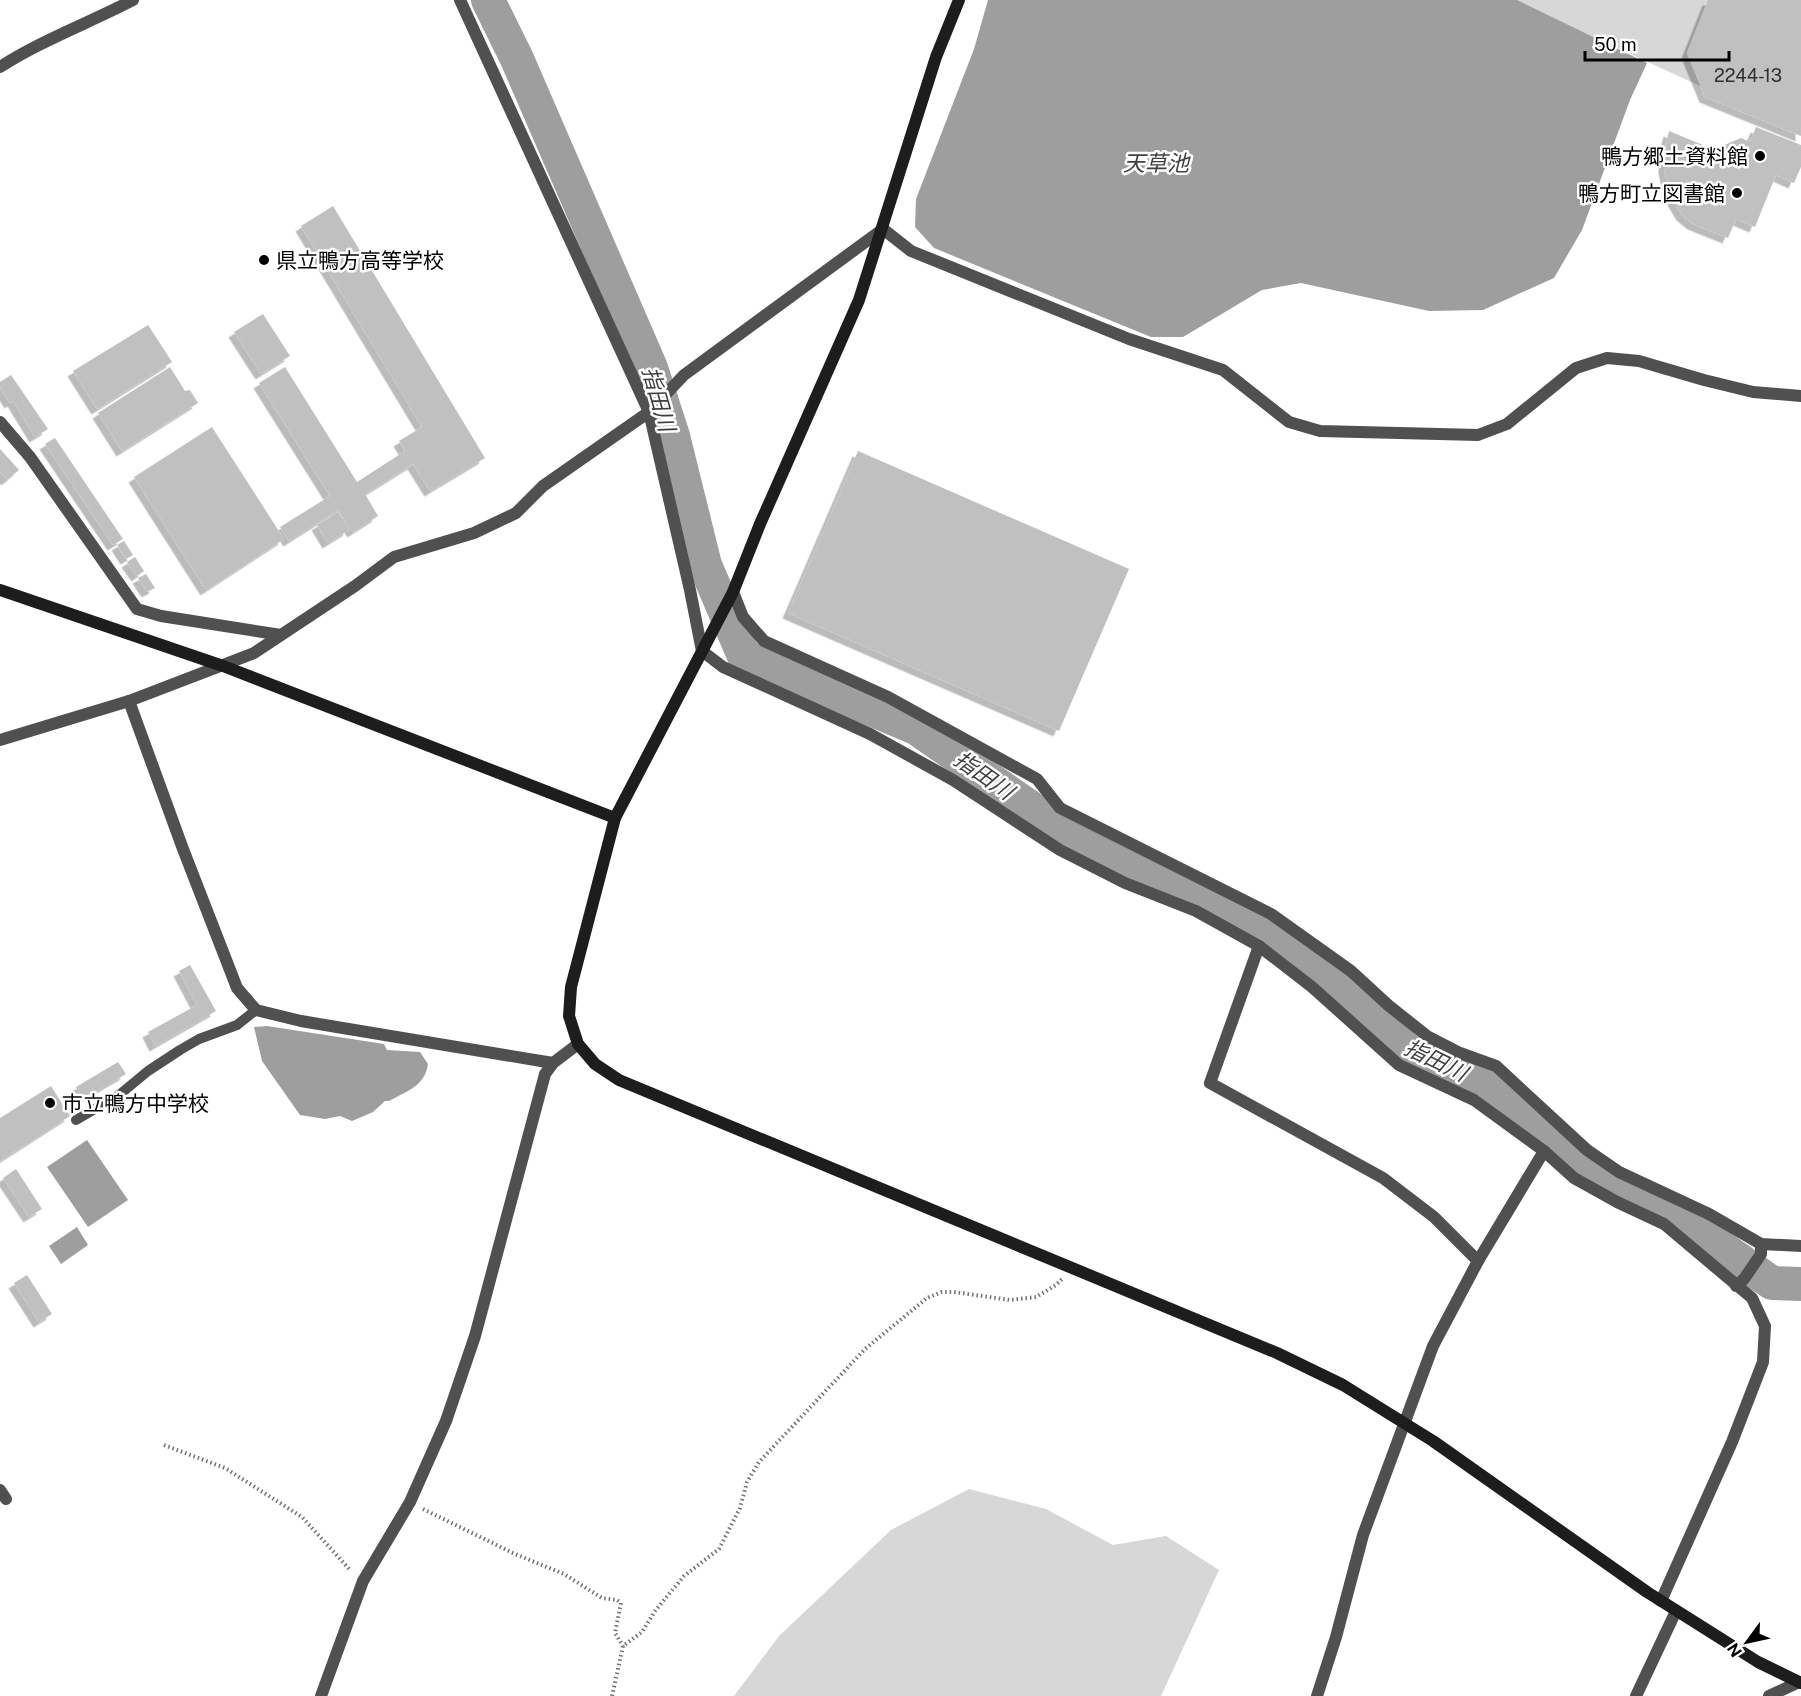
<svg xmlns="http://www.w3.org/2000/svg" width="1801" height="1696" font-family="'Public Sans','Noto Sans JP',sans-serif">
<style>
.green{fill:#d7d7d7}
.water{fill:#9e9e9e}
.lines{fill:none;stroke-linecap:round;stroke-linejoin:round}
.river{stroke:#9e9e9e;stroke-width:34}
.building{fill:#c0c0c0;filter:url(#shadow)}
.path{stroke:#727272;stroke-width:4;stroke-dasharray:1.5 3;stroke-linecap:butt}
.lane{stroke:#505050;stroke-width:10}
.street{stroke:#505050;stroke-width:12}
.secondary{stroke:#1d1d1d;stroke-width:12}
.poi-dot{fill:#000;stroke:#fff;stroke-width:2}
.labels{text-anchor:middle;dominant-baseline:central;stroke-width:5;stroke-linejoin:round;paint-order:stroke}
.number-label{font-size:18px;fill:#303030}
.poi-label{font-size:21px;fill:#000;stroke:#fff;text-anchor:end}
.water-label{font-size:22px;font-style:italic;fill:#3f3f3f;stroke:#fff}
</style>
<defs>
<filter id="shadow"><feDropShadow dx="-5.5" dy="5.5" stdDeviation="0" flood-color="#0004"/></filter>
</defs>
<rect width="100%" height="100%" fill="#fff"/>
<g class="green">
<polygon points="1512,0 1801,0 1801,132"/>
<polygon points="969,1489 1046,1509 1113,1545 1166,1536 1219,1570 1161,1696 734,1696 779,1636 891,1530"/>
</g>
<g class="water">
<polygon points="988,0 1517,0 1647,63 1630,100 1582,230 1554,278 1483,310 1429,311 1301,283 1262,290 1183,337 1151,337 934,248 915,227 916,199 974,49"/>
<path d="M267,1026L384,1044L387,1050L420,1052L428,1064C425,1086 407,1091 389,1101H385L373,1112L352,1121L340,1116L325,1119L300,1115L262,1061L254,1027Z"/>
<polygon points="87,1140 128,1200 88,1227 47,1167"/>
<polygon points="77,1227 88,1245 61,1264 49,1246"/>
</g>
<g class="lines">
<polyline class="river" points="488,0 517,59 651,368 673,436 705,565 744,656 916,728 1063,830 1197,891 1285,938 1408,1051 1485,1083 1584,1171 1677,1216 1772,1283 1801,1284"/>
</g>
<g class="building">
<polygon points="1708,0 1801,0 1801,136 1705,97 1687,53"/>
<polygon points="1756,127 1801,145 1801,167 1794,183 1776,175 1755,227 1736,219 1728,238 1693,224 1682,215 1669,193 1664,168 1664,151 1669,131 1720,152 1722,146 1741,138 1750,142"/>
<polygon points="333,206 485,458 430,491 413,464 365,494 378,516 353,532 338,510 289,541 280,527 330,496 259,383 285,367 357,482 405,451 399,441 422,427 301,226"/>
<polygon points="263,314 290,356 261,374 234,332"/>
<polygon points="148,325 172,362 97,409 73,371"/>
<polygon points="170,367 185,391 190,390 198,403 122,451 98,413"/>
<polygon points="11,375 48,429 35,437 13,401 10,403 0,387 0,382"/>
<polygon points="212,427 284,539 206,590 134,477"/>
<polygon points="55,438 123,539 113,545 45,444"/>
<polygon points="0,449 19,470 7,480 0,472"/>
<polygon points="858,451 1129,569 1059,731 788,613"/>
<polygon points="338,512 349,530 328,543 317,525"/>
<polygon points="124,541 133,555 126,559 117,545"/>
<polygon points="135,557 144,571 137,576 127,562"/>
<polygon points="146,574 155,588 147,592 138,578"/>
<polygon points="190,965 216,1011 155,1046 148,1032 197,1005 179,971"/>
<polygon points="118,1062 126,1074 83,1099 76,1087"/>
<polygon points="51,1086 70,1116 0,1161 0,1118"/>
<polygon points="16,1169 42,1209 29,1217 3,1178"/>
<polygon points="27,1275 52,1314 39,1322 14,1283"/>
</g>
<g class="lines">
<g class="path">
<polyline points="164,1445 225,1468 302,1517 351,1571"/>
<polyline points="423,1509 515,1554 564,1574 602,1598 617,1600 621,1603 615,1633 623,1646"/>
<polyline points="612,1696 623,1646 642,1632 655,1611 684,1576 719,1549 740,1508 747,1482 759,1462 865,1349 927,1298 942,1292 954,1292 1010,1300 1036,1297 1056,1285 1062,1279"/>
</g>
<polyline class="lane" points="76,1120 119,1095 148,1071 180,1050 199,1039 237,1025 256,1010"/>
<g class="street">
<polyline points="460,0 649,412 690,590 702,651 723,667 870,734 953,780 1060,850 1125,883 1196,911 1259,946 1312,987 1399,1065 1474,1100 1544,1151 1574,1178 1617,1202 1664,1224 1752,1298 1765,1326 1763,1362 1732,1442 1661,1601"/>
<path d="M0,67C42,40 89,23 133,0"/>
<polyline points="0,422 30,457 137,609 161,616 281,635"/>
<polyline points="733,592 743,617 764,641 888,697 1037,779 1060,808 1271,914 1351,971 1388,1005 1427,1036 1460,1053 1496,1066 1587,1150 1619,1172 1709,1214 1761,1244 1801,1246"/>
<polyline points="129,701 183,849 237,988 256,1010 301,1021 553,1063"/>
<polyline points="0,740 129,701 254,653 355,586 394,557 474,533 516,513 543,486 649,412 684,375 883,229 911,251 1129,339 1223,370 1289,422 1320,431 1478,435 1507,424 1576,368 1607,358 1639,361 1704,380 1753,392 1801,396"/>
<polyline points="1259,946 1210,1083 1383,1178 1434,1217 1478,1261"/>
<polyline points="1736,1286 1744,1279 1761,1254 1761,1244"/>
<polyline points="0,1490 6,1499"/>
<polyline points="321,1696 363,1581 410,1502 446,1421 475,1336 545,1074 553,1063 578,1044"/>
<polyline points="1317,1696 1336,1637 1363,1535 1433,1346 1478,1261 1544,1151"/>
<polyline points="1636,1696 1676,1611"/>
<polyline points="1769,1696 1799,1682"/>
</g>
<g class="secondary">
<polyline points="959,0 936,57 859,300 760,524 733,592 615,818 571,987 569,1016 578,1044 595,1064 619,1080 1277,1353 1343,1385 1433,1441 1647,1592 1758,1662 1801,1683"/>
<polyline points="0,590 223,666 615,818"/>
</g>
</g>
<g class="poi-dot">
<circle cx="1760" cy="156" r="6"/>
<circle cx="1737" cy="193" r="6"/>
<circle cx="264" cy="260" r="6"/>
<circle cx="50" cy="1103" r="6"/>
</g>
<g class="labels">
<g class="number-label">
<text x="1748" y="75">2244-13</text>
</g>
<g class="poi-label">
<text x="1748" y="156">鴨方郷土資料館</text>
<text x="1725" y="193">鴨方町立図書館</text>
<text x="276" y="260" text-anchor="start">県立鴨方高等学校</text>
<text x="62" y="1103" text-anchor="start">市立鴨方中学校</text>
</g>
<g class="water-label">
<text x="1156" y="163">天草池</text>
<text transform="translate(659 399) rotate(74)">指田川</text>
<text transform="translate(984 775) rotate(35)">指田川</text>
<text transform="translate(1436 1060) rotate(26)">指田川</text>
</g>
</g>
<g transform="translate(1747 1642) rotate(237)" stroke="#ffffff" stroke-width="4.5" paint-order="stroke">
<path d="M0-4.5L10 22L0 15L-10 22Z" fill="#000000"/>
<text y="-9" font-size="16" font-weight="bold" text-anchor="middle" fill="#000000">N</text>
</g>
<path d="M1585 51v9h144v-9" fill="none" stroke="#000000" stroke-width="3"/>
<text x="1594" y="51" font-size="18" fill="#000000" stroke="#ffffff" stroke-width="4.5" paint-order="stroke">50 m</text>
</svg>
